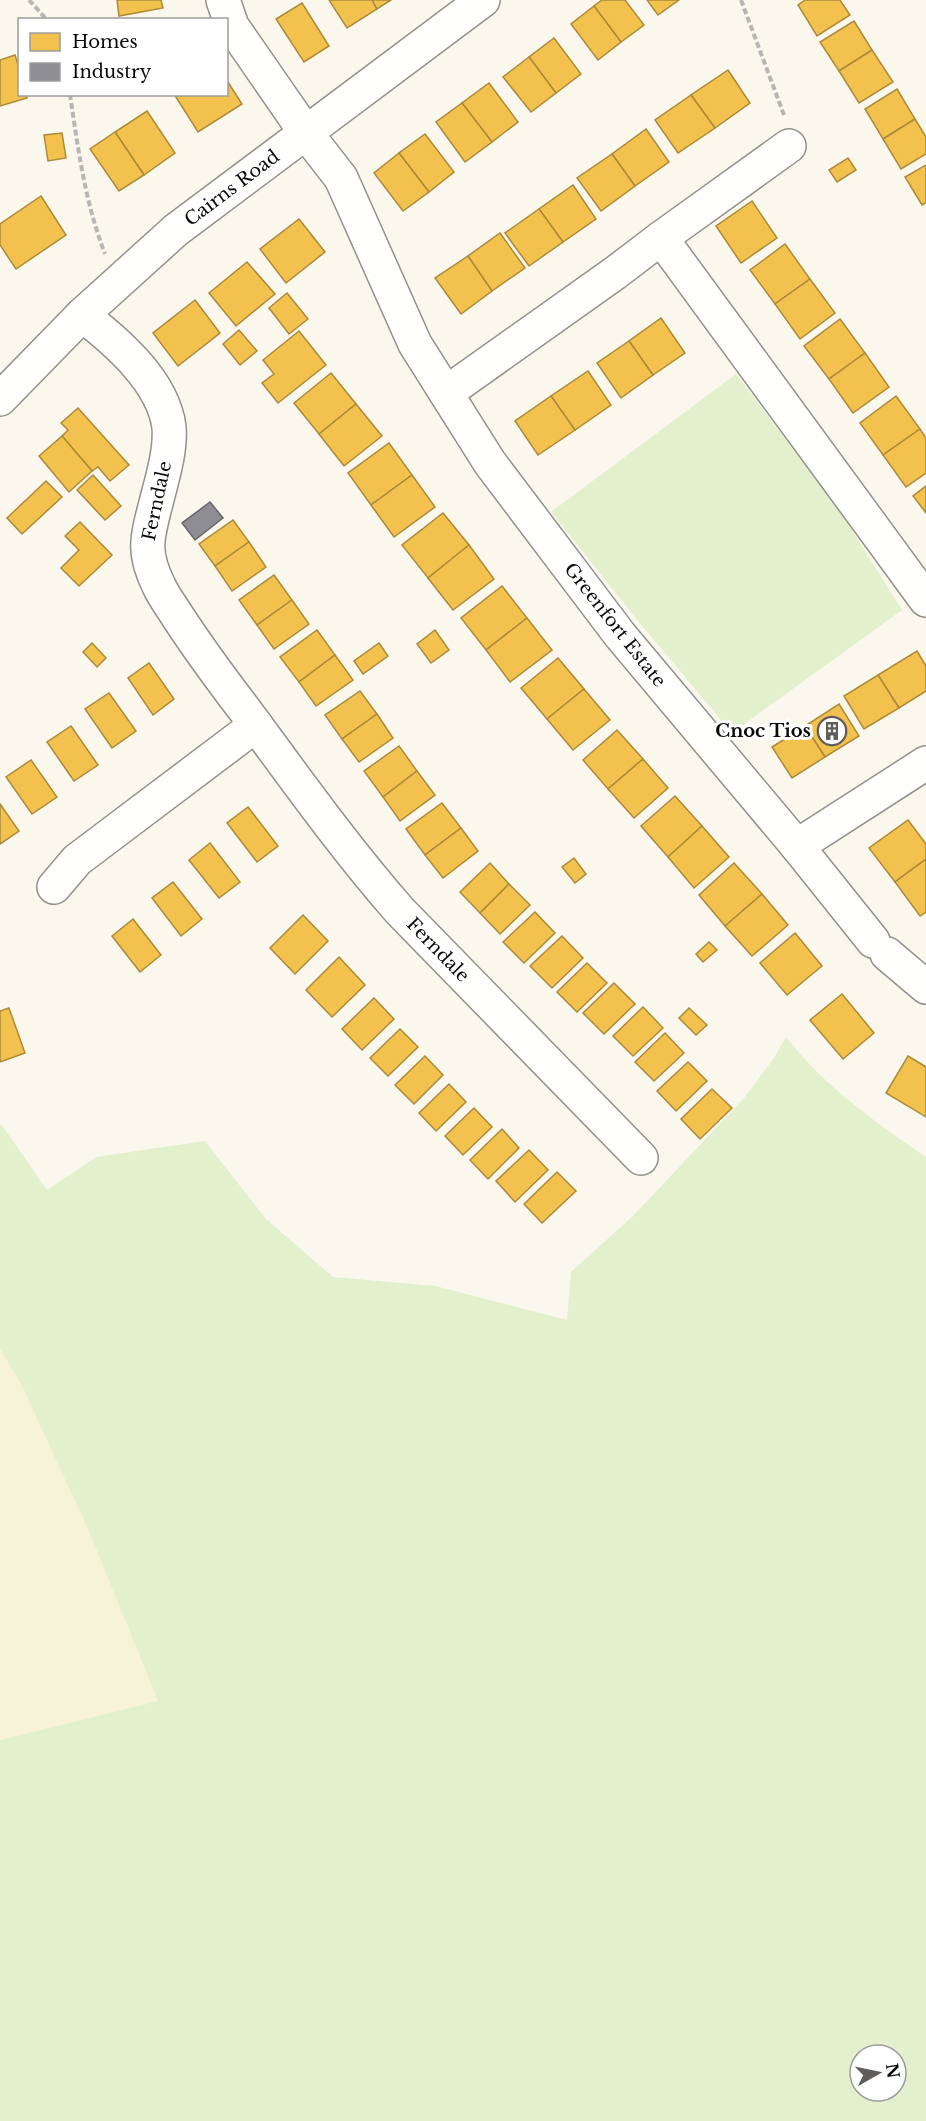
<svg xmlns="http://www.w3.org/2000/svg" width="926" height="2121" font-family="'Libre Baskerville',serif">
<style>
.farmland{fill:#f7f3d9}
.green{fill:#e3f0cd;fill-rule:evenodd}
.homes{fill:#f2c14e;stroke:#ad8a3a;stroke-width:1.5}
.industry{fill:#8d8d92;stroke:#66666a;stroke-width:1.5}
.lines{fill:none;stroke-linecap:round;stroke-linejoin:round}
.minor-casing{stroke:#93918d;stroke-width:36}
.path{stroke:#b7b6b5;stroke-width:4;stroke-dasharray:6 3;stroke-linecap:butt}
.minor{stroke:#fefefc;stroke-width:33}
.labels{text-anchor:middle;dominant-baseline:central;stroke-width:6;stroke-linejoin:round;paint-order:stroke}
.street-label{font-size:18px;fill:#0b0b0b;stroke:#fff}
.poi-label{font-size:18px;font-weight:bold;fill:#0b0b0b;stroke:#fff;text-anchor:end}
</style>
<rect width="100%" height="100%" fill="#faf7ed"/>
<polygon class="farmland" points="0,1349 20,1382 88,1529 158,1701 0,1740"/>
<g class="green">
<polygon points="736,374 838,508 902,610 732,733 643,627 551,512"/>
<path d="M786,1037C824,1086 875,1122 926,1157V2121H0V1740L158,1701L88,1529L20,1382L0,1349V1126L2,1125L47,1190L96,1157L205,1141L266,1219L333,1277L435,1286L567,1320L571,1272L633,1216L744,1098L774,1058ZM860,2055H896V2091H860Z"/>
</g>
<g class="homes">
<polygon points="117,0 161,0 163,8 119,16"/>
<polygon points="329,0 372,0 377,9 347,28"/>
<polygon points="372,0 391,0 377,9"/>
<polygon points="602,0 625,0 644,25 621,42 594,6"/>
<polygon points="647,0 679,0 658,15"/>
<polygon points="805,0 840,0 850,15 817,36 798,5"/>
<polygon points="302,3 329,46 304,62 276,19"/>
<polygon points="594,6 621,42 598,60 571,24"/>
<polygon points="854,21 872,50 839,71 820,42"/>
<polygon points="554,38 581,74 556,93 529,57"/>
<polygon points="872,50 893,82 859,103 839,71"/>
<polygon points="15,55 20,71 20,94 26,94 27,98 0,106 0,60"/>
<polygon points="529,57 556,93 531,112 503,77"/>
<polygon points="728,70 750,103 715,128 691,95"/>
<polygon points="226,79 242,104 198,132 174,94 226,94"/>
<polygon points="489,83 518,122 492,142 462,103"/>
<polygon points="897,89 915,119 883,139 865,109"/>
<polygon points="691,95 715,128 678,153 655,120"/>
<polygon points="462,103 492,142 465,162 436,122"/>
<polygon points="147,111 175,153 144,175 115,132"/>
<polygon points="915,119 926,137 926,154 901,169 883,139"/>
<polygon points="646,129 669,162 635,186 612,154"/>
<polygon points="115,132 144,175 119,191 90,149"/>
<polygon points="62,133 66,158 48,161 44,135"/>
<polygon points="425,134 454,172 429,192 399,153"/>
<polygon points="399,153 429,192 403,211 374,173"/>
<polygon points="612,154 635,186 601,211 577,178"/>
<polygon points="848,158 856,170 837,182 829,170"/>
<polygon points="926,165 926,203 922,205 905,177"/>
<polygon points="573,185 596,219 563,242 539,209"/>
<polygon points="41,196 66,235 16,269 0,245 0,224"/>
<polygon points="752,201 777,238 741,263 716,226"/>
<polygon points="539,209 563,242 529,266 505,233"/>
<polygon points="299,219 325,252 286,283 260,249"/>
<polygon points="500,233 525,268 492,291 468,256"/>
<polygon points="785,244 810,279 775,304 750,270"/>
<polygon points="468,256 492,291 461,314 435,278"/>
<polygon points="247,262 275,294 236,326 209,293"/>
<polygon points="810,279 835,313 800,339 775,304"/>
<polygon points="287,293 308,319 289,334 269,308"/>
<polygon points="195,300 220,333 178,366 153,333"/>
<polygon points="661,318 685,353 653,375 629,341"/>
<polygon points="840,319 865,353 829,379 804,346"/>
<polygon points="239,330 257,351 240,365 223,344"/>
<polygon points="299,331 326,365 278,403 262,383 274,374 263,360"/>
<polygon points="629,341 653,375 621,398 597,363"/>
<polygon points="865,353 889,387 853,413 829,379"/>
<polygon points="588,371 611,405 575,430 551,396"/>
<polygon points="331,373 356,404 319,434 294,403"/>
<polygon points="551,396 575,430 538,455 515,421"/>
<polygon points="896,396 920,429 883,455 860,423"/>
<polygon points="356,404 382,436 344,466 319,434"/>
<polygon points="78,408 129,465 110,481 98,467 92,471 62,436 68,430 61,423"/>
<polygon points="920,429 926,438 926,473 906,487 883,455"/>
<polygon points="62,436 92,471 69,492 39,456"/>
<polygon points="389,443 412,475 371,505 348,473"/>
<polygon points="93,475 121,506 105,520 77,490"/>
<polygon points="412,475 435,507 394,537 371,505"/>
<polygon points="46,481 62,497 22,534 7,518"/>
<polygon points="926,486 926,513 913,496"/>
<polygon points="443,513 469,545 428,578 402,545"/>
<polygon points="233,520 249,542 215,566 199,544"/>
<polygon points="80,522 112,555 79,586 61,568 79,550 65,536"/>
<polygon points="249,542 266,567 232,591 215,566"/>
<polygon points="469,545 494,579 453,610 428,578"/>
<polygon points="274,575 292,600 257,625 239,600"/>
<polygon points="502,586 527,618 486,650 461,618"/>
<polygon points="292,600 309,624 274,649 257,625"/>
<polygon points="527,618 552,650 510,682 486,650"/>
<polygon points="317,630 335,655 299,682 280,657"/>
<polygon points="435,630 449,650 431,663 417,644"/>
<polygon points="92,643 106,658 97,667 83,652"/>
<polygon points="379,643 388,656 363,674 354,661"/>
<polygon points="917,651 926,666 926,691 899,708 878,675"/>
<polygon points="335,655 353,680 316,706 299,682"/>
<polygon points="558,658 584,689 547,719 521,688"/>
<polygon points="149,663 174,699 153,715 128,678"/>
<polygon points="878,675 899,708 864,729 844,696"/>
<polygon points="584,689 610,720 573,750 547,719"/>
<polygon points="360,691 377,714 342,739 325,715"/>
<polygon points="109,693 136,731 112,748 85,709"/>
<polygon points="839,704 859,736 825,757 805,726"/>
<polygon points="377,714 393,738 359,762 342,739"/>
<polygon points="71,726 98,765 74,781 47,742"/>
<polygon points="805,726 825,757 792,778 772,747"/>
<polygon points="617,730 643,759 608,789 583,760"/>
<polygon points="399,746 417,771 383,797 364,771"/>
<polygon points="643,759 668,788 634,818 608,789"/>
<polygon points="31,760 57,797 32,814 6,777"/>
<polygon points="417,771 435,795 400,821 383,797"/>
<polygon points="675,796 702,826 668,857 641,826"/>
<polygon points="442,803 461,828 425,855 406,829"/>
<polygon points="0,804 19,831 0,844"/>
<polygon points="248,807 278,846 257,862 227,823"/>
<polygon points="908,820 926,844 926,859 895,882 869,848"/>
<polygon points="702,826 729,857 694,888 668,857"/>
<polygon points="461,828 478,851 443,878 425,855"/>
<polygon points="210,843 240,882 219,898 189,860"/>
<polygon points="574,858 586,874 575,883 562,867"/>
<polygon points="926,859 926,912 920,916 895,882"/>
<polygon points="490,863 509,884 480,913 460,892"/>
<polygon points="734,863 762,894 725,926 699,895"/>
<polygon points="173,882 202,919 181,936 152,898"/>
<polygon points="509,884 530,905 500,934 480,913"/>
<polygon points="762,894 788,925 752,956 725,926"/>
<polygon points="535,912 555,933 524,963 503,942"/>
<polygon points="303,915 328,941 295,974 270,948"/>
<polygon points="133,919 161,955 140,972 112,936"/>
<polygon points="795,933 822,966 787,995 760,963"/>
<polygon points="562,936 583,958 552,988 530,966"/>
<polygon points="709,942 717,950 703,962 696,954"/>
<polygon points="339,957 365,985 332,1017 306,990"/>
<polygon points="587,963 607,983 577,1012 557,992"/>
<polygon points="614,983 635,1004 604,1034 583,1013"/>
<polygon points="842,994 874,1033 843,1059 810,1020"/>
<polygon points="374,998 394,1019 362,1050 342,1029"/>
<polygon points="643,1007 663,1028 633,1056 613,1036"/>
<polygon points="9,1008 25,1053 0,1062 0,1011"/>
<polygon points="689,1008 707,1025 696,1035 679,1018"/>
<polygon points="400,1029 418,1047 388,1076 370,1058"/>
<polygon points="665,1033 684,1053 654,1081 635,1062"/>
<polygon points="425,1056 443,1075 414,1104 395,1085"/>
<polygon points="908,1056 926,1067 926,1117 886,1093"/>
<polygon points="688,1062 707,1081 676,1111 657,1091"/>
<polygon points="449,1084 466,1102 436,1131 419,1113"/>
<polygon points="712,1089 732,1108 700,1139 681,1119"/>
<polygon points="474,1108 492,1127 463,1155 445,1136"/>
<polygon points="502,1129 519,1148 488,1179 470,1160"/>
<polygon points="529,1150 548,1170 515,1202 496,1181"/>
<polygon points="557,1172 576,1191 542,1223 524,1204"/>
</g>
<polygon class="industry" points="210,502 223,518 195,540 182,523"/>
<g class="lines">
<g class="minor-casing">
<g id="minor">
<polyline points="223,0 232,26 306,133 341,178 415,344 490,463 620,635 797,846 873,941"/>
<polyline points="661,238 789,146"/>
<path d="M82,315C116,341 163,381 169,427C171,451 162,479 156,503C147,538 142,552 159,586C164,597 172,607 178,617C199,649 221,679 244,709C295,778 343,846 400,911L641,1158"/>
<polyline points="446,393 615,273 661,238 926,600"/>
<polyline points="0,399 82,315 176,230 483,0"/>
<polyline points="797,846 926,763"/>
<polyline points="54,887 77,860 256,725"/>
<polyline points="887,954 926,987"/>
</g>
</g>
<g class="path">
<polyline points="29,0 47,20"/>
<polyline points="741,0 784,115"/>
<path d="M70,94C78,149 85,202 105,254"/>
</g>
<use href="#minor" class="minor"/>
</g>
<defs>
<g id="building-ring" transform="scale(1.5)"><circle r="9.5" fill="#fff" stroke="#5f5e5a" stroke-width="1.5"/><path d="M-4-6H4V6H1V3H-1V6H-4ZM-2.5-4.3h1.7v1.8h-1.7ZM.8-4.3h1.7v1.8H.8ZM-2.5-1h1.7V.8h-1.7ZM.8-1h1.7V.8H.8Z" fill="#5f5e5a"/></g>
</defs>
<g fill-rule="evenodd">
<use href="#building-ring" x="832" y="731"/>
</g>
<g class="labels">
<g class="street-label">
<text transform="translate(232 188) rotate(-37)">Cairns Road</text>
<text transform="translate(157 501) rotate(-78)">Ferndale</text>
<text transform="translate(615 625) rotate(52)">Greenfort Estate</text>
<text transform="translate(438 950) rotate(46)">Ferndale</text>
</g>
<g class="poi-label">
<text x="811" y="731">Cnoc Tios</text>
</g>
</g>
<rect x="18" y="18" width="210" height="78" fill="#ffffff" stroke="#9d9d9d" stroke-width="1.5"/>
<rect x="30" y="33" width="30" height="18" fill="#f2c14e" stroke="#9d9d9d" stroke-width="1.5"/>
<text x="72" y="48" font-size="18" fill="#0b0b0b">Homes</text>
<rect x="30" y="63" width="30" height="18" fill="#8d8d92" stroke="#9d9d9d" stroke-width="1.5"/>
<text x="72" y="78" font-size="18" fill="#0b0b0b">Industry</text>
<g transform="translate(878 2073) rotate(81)"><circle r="28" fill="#ffffff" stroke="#9d9d9d" stroke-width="1.5"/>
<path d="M0-4.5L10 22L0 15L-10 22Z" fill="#5f5e5a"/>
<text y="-9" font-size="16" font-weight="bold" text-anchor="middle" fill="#0b0b0b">N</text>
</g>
</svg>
